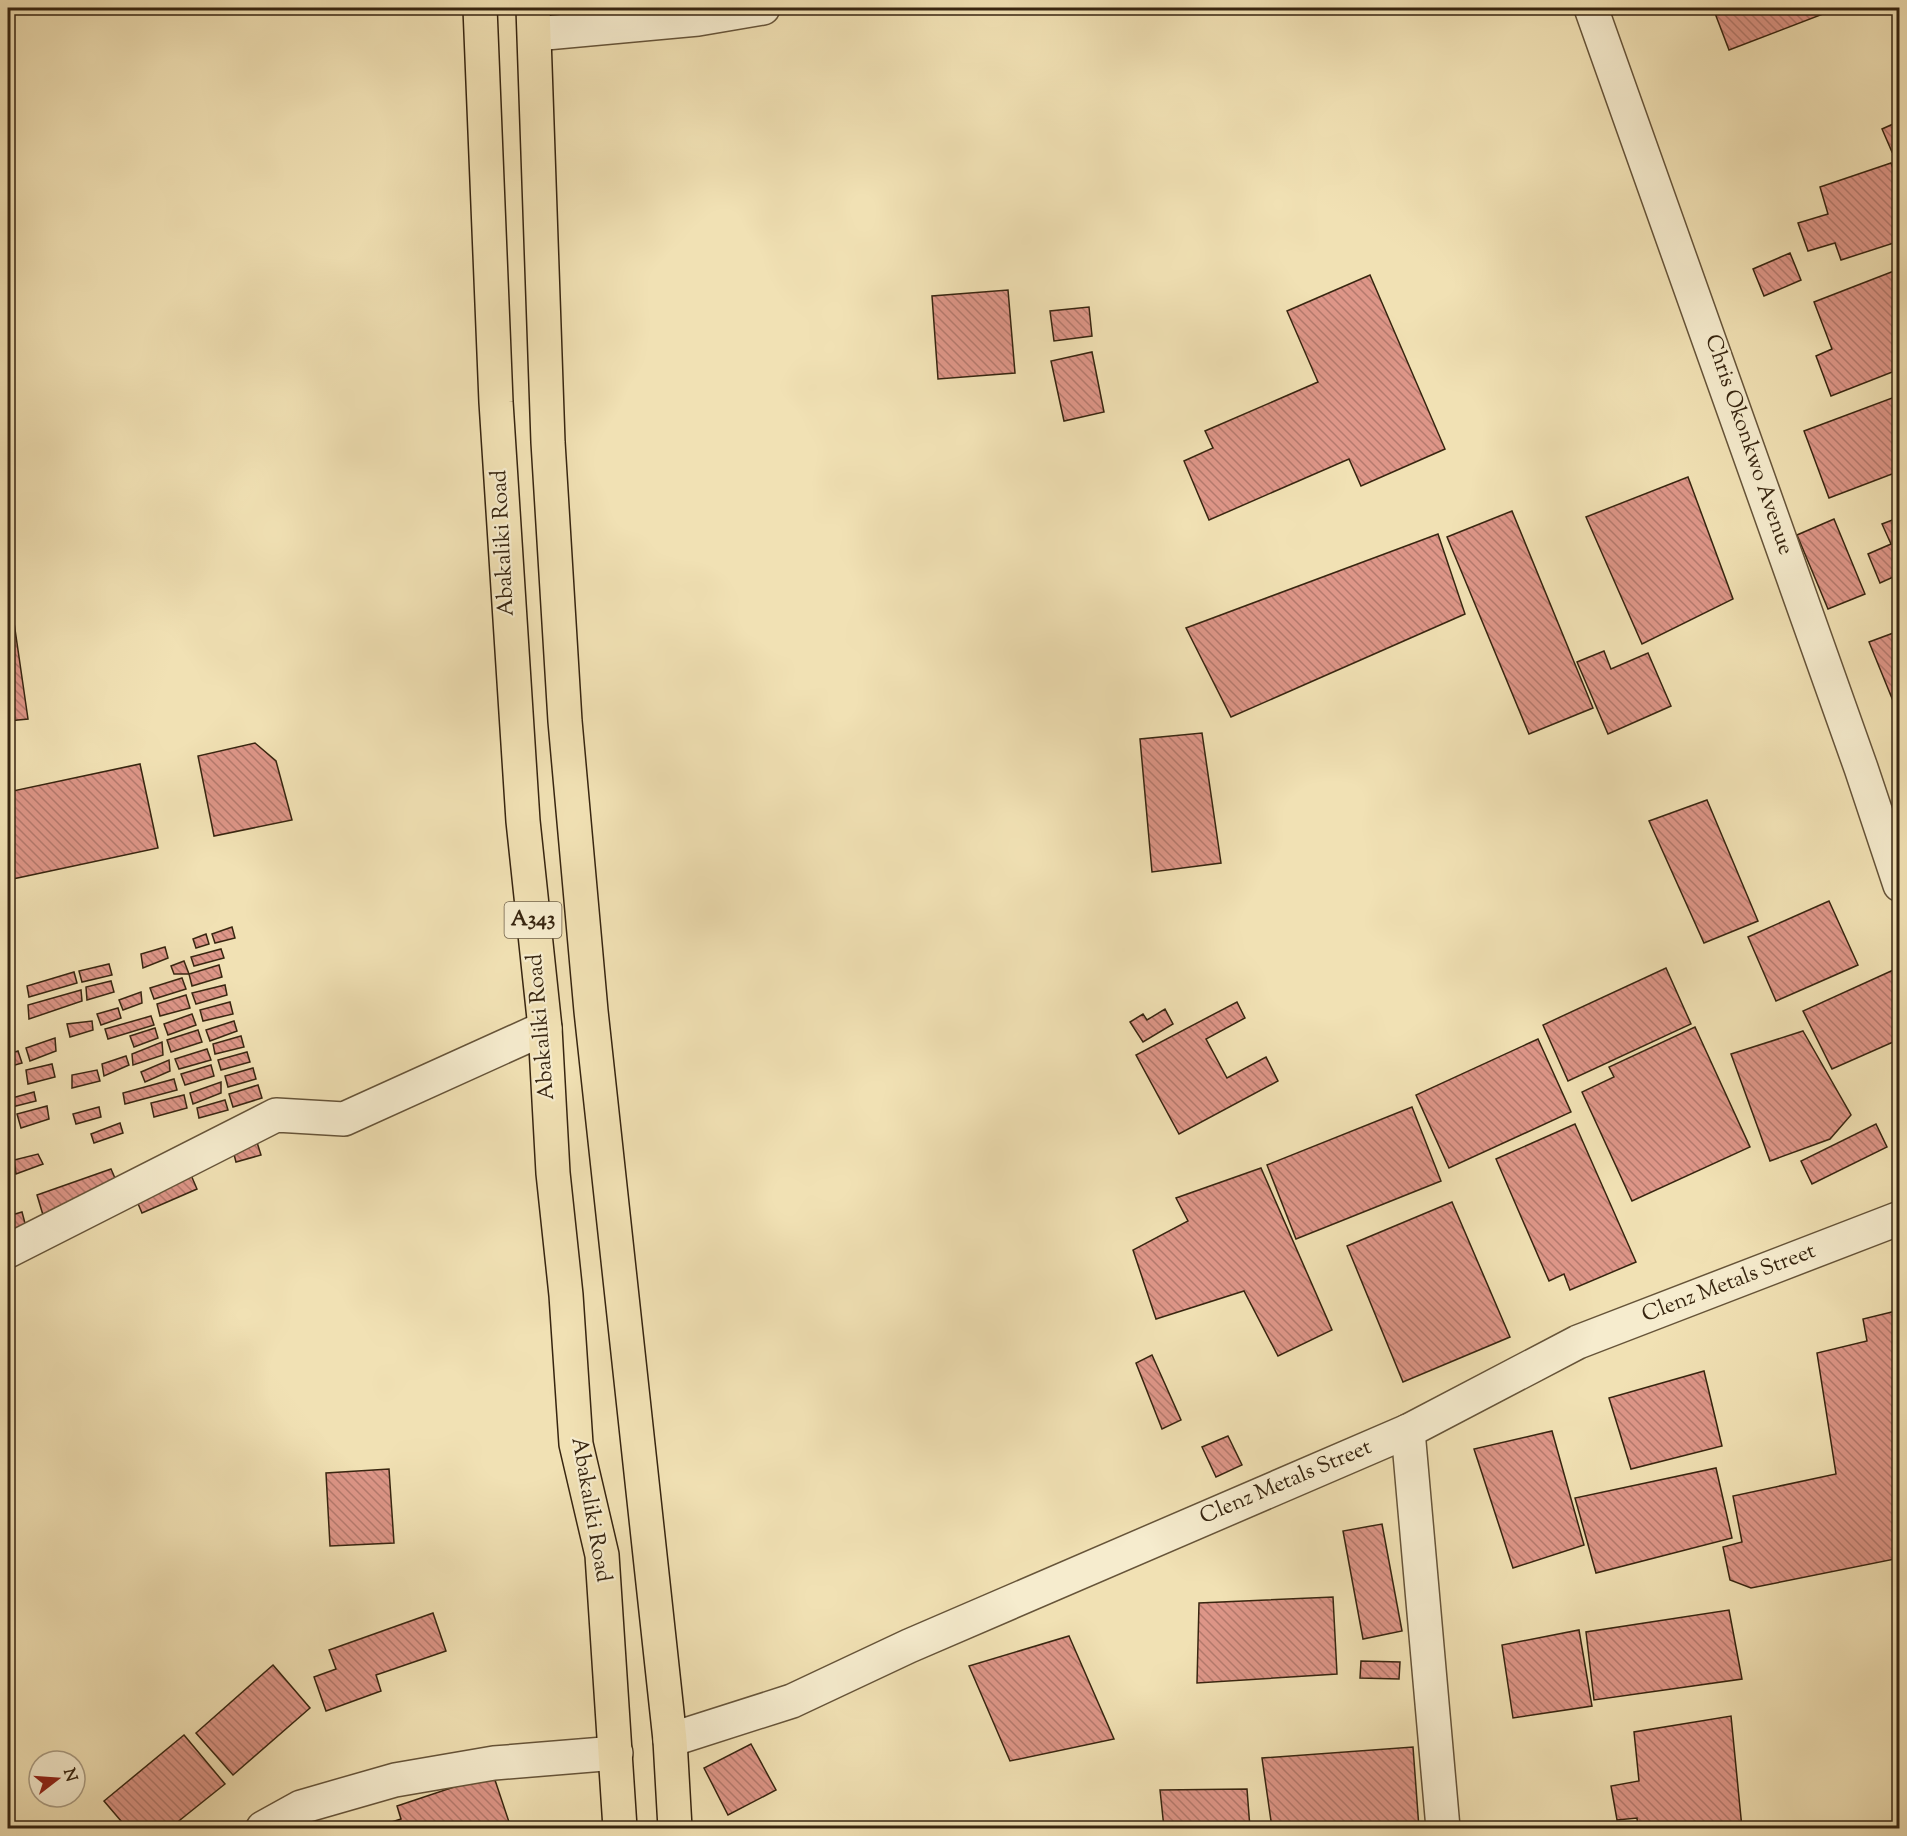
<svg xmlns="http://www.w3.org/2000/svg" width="1907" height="1836" font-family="'Sorts Mill Goudy',serif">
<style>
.building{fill:url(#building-back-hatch);stroke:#372510;stroke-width:1.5}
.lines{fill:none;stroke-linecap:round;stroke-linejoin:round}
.street-casing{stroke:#665439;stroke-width:36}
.highway-casing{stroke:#372510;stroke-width:36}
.street{stroke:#f6ecce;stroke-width:33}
.highway{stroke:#f1e1b4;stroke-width:33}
.labels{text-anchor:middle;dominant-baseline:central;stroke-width:4.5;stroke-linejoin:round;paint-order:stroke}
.shield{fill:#f6ecce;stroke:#706149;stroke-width:1.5}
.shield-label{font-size:21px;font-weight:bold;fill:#372510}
.street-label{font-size:22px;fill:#372510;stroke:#f6ecce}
</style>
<defs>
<pattern id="building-back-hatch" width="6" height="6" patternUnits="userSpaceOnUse" patternTransform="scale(1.5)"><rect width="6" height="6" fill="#de9688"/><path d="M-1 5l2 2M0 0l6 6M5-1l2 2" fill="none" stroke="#b57a6e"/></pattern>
</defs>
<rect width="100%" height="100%" fill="#f1e1b4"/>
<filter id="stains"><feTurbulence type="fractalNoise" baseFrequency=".00333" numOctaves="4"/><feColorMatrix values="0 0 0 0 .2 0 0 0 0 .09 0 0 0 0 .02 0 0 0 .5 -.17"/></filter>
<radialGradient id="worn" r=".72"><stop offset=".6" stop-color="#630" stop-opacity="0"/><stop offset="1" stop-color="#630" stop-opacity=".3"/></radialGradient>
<g class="building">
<polygon points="1713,8 1836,8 1836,9 1729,50"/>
<polygon points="1900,121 1900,149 1892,152 1882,129"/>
<polygon points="1891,163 1900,188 1900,241 1841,260 1835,243 1808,251 1798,223 1828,214 1820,187"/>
<polygon points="1790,253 1801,280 1764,296 1753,269"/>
<polygon points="1894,271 1900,286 1900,369 1831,396 1816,356 1832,349 1814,302"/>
<polygon points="1370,275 1445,449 1361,486 1349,459 1209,520 1184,461 1213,448 1205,431 1318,382 1287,311"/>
<polygon points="1008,290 1015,373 938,379 932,296"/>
<polygon points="1089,307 1092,336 1054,341 1050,311"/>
<polygon points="1092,352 1104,412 1064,421 1051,361"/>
<polygon points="1900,395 1900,471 1829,498 1804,431"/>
<polygon points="1688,477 1733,599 1642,644 1586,517"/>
<polygon points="1512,511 1593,708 1529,734 1447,537"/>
<polygon points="1900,517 1900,574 1880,583 1868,554 1891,544 1882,524"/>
<polygon points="1834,519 1865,594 1828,609 1797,535"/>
<polygon points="1438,534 1465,614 1231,717 1186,628"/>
<polygon points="8,581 28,719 8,721"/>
<polygon points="1896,632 1900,640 1900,718 1869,642"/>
<polygon points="1604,651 1611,669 1648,653 1671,706 1608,734 1577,662"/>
<polygon points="1202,733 1221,863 1152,872 1140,739"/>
<polygon points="255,743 276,761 292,820 214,836 198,756"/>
<polygon points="140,764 158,848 8,880 8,792"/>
<polygon points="1707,800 1758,921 1704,943 1649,821"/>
<polygon points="1829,901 1858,965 1776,1001 1748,937"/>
<polygon points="232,927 235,938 215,943 212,934"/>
<polygon points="206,934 209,944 196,948 193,939"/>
<polygon points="165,947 168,958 143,968 141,954"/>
<polygon points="221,949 224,958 194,966 191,957"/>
<polygon points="184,961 189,974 174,974 171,966"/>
<polygon points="109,964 112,975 82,982 79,971"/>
<polygon points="219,965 222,977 192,986 189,974"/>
<polygon points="1900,967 1900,1039 1832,1069 1803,1011"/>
<polygon points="1666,968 1691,1024 1568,1081 1543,1025"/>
<polygon points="74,972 77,983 29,997 27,986"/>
<polygon points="182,978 186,989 154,999 150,988"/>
<polygon points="111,981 114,992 87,1000 86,987"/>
<polygon points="225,985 227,995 196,1004 192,993"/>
<polygon points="81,990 82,1001 29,1019 28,1005"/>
<polygon points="141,992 142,1003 123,1010 119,1000"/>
<polygon points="186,995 190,1008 160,1016 157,1004"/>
<polygon points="230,1002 233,1014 203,1021 200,1010"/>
<polygon points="1237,1002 1245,1018 1206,1039 1227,1078 1266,1057 1278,1081 1179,1134 1136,1055"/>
<polygon points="118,1008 121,1018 101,1025 97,1014"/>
<polygon points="1165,1009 1173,1024 1143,1042 1130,1022 1143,1014 1147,1020"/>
<polygon points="192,1014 196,1025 168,1035 164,1024"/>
<polygon points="151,1016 154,1025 108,1039 105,1029"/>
<polygon points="92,1021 93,1030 70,1037 67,1024"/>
<polygon points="234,1021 237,1031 210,1041 206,1030"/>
<polygon points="1695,1027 1750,1147 1632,1201 1582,1092 1614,1077 1609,1067"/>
<polygon points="155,1028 158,1038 134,1047 130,1036"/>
<polygon points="198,1030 202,1042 171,1052 167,1040"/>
<polygon points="1803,1031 1851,1115 1830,1139 1770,1161 1731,1054"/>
<polygon points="241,1036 244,1047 215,1054 213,1044"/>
<polygon points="55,1038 56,1051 30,1061 26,1048"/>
<polygon points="1538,1039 1571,1112 1449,1168 1416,1095"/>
<polygon points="162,1042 163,1055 133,1065 132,1054"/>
<polygon points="207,1049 211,1060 179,1069 175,1059"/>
<polygon points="18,1051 22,1063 8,1067 8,1054"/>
<polygon points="247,1052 250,1062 221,1070 218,1060"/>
<polygon points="126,1056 129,1065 104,1076 102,1064"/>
<polygon points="169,1060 170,1071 145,1082 141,1072"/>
<polygon points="52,1064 55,1077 28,1084 26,1070"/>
<polygon points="211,1065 214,1076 185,1085 181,1074"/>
<polygon points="253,1068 256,1079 228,1087 225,1076"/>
<polygon points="97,1070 100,1081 72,1088 72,1075"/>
<polygon points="174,1079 177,1090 125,1104 123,1093"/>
<polygon points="221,1082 221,1093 193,1104 190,1093"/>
<polygon points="258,1085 262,1098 233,1107 229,1094"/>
<polygon points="34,1092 36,1101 8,1108 8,1099"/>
<polygon points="184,1095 187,1108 154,1117 151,1103"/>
<polygon points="225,1100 228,1110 199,1118 197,1108"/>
<polygon points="47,1106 49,1119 21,1128 17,1114"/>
<polygon points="99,1107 101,1117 76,1124 73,1114"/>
<polygon points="1412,1107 1441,1181 1296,1239 1267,1165"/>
<polygon points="120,1123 123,1133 94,1143 91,1134"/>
<polygon points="1575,1124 1636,1262 1570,1290 1564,1274 1549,1281 1496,1159"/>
<polygon points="1876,1124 1887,1147 1812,1184 1801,1161"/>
<polygon points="255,1136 261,1155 236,1162 231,1143"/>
<polygon points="38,1154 43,1164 16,1174 14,1160"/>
<polygon points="188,1168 197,1189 142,1213 133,1192"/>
<polygon points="1261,1168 1332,1330 1278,1356 1244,1291 1156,1319 1133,1250 1188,1221 1176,1198"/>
<polygon points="111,1169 119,1187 43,1215 37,1195"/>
<polygon points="1452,1202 1510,1337 1403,1382 1347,1246"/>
<polygon points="22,1212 26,1227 8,1232 8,1216"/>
<polygon points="1900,1310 1900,1558 1751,1588 1730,1580 1723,1547 1742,1542 1733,1496 1836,1474 1817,1353 1867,1341 1863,1319"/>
<polygon points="1152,1355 1181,1420 1162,1429 1136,1363"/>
<polygon points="1704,1371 1722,1446 1631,1469 1609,1398"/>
<polygon points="1552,1431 1584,1545 1513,1568 1474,1449"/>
<polygon points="1228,1436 1242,1465 1216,1477 1202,1447"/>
<polygon points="1716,1468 1732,1538 1596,1573 1575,1498"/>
<polygon points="389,1469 394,1543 330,1546 326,1473"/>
<polygon points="1382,1524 1402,1631 1363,1639 1343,1531"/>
<polygon points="1333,1597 1337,1674 1197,1683 1199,1603"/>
<polygon points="1729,1610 1742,1679 1594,1700 1586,1632"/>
<polygon points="433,1613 446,1651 376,1675 381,1691 326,1711 314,1677 336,1669 329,1650"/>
<polygon points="1579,1630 1592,1706 1513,1718 1502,1645"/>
<polygon points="1069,1636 1114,1739 1010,1761 969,1666"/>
<polygon points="1361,1661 1400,1662 1399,1679 1360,1678"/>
<polygon points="273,1665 310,1708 233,1775 196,1733"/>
<polygon points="1731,1716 1742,1828 1638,1828 1637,1818 1617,1820 1611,1786 1639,1781 1634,1732"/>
<polygon points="184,1735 225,1784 170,1828 127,1828 104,1801"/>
<polygon points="751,1744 776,1790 728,1815 704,1768"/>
<polygon points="1413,1747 1419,1828 1272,1828 1262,1758"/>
<polygon points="493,1774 511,1828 380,1828 379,1826 401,1819 397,1806"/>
<polygon points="1247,1789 1250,1828 1164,1828 1160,1790"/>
</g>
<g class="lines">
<g class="street-casing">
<g id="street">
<polyline points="1591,8 1861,768 1900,885"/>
<polyline points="535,34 698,19 763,8"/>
<polyline points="8,1251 276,1115 344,1119 545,1028"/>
<polyline points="1408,1431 1443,1828"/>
<polyline points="670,1740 792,1701 909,1646 1408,1431 1578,1342 1900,1218"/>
<polyline points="263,1828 301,1807 395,1780 494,1763 616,1753"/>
</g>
</g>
<g class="highway-casing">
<g id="highway">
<polyline points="480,8 496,402 523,821 545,1028 553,1173 566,1295 576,1444 602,1555 620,1828"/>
<polyline points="533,8 548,442 565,721 591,1011 670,1740 675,1828"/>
</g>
</g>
<use href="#street" class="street"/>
<use href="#highway" class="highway"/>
</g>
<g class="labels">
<rect class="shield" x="504.5" y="902" width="57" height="36" rx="4.5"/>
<g class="shield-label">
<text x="533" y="920">A343</text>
</g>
<g class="street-label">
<text transform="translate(1748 445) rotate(71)">Chris Okonkwo Avenue</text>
<text transform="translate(504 543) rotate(-93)">Abakaliki Road</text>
<text transform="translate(542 1027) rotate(-95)">Abakaliki Road</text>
<text transform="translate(1729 1284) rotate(-21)">Clenz Metals Street</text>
<text transform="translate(1286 1483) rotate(-23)">Clenz Metals Street</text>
<text transform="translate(590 1510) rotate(80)">Abakaliki Road</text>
</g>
</g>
<rect width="1907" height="1836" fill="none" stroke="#f1e1b4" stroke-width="30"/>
<rect x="9" y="9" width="1889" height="1818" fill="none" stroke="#372510" stroke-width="3"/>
<rect x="15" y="15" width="1877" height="1806" fill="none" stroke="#372510" stroke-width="1.5"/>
<g transform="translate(57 1779) rotate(73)"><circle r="28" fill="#f6ecce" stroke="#aa9c82" stroke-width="1.5"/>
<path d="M0-4.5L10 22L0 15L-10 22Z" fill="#8f2418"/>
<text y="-9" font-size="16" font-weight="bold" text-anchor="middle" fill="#372510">N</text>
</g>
<rect width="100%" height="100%" filter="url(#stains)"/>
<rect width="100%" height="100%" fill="url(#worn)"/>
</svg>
